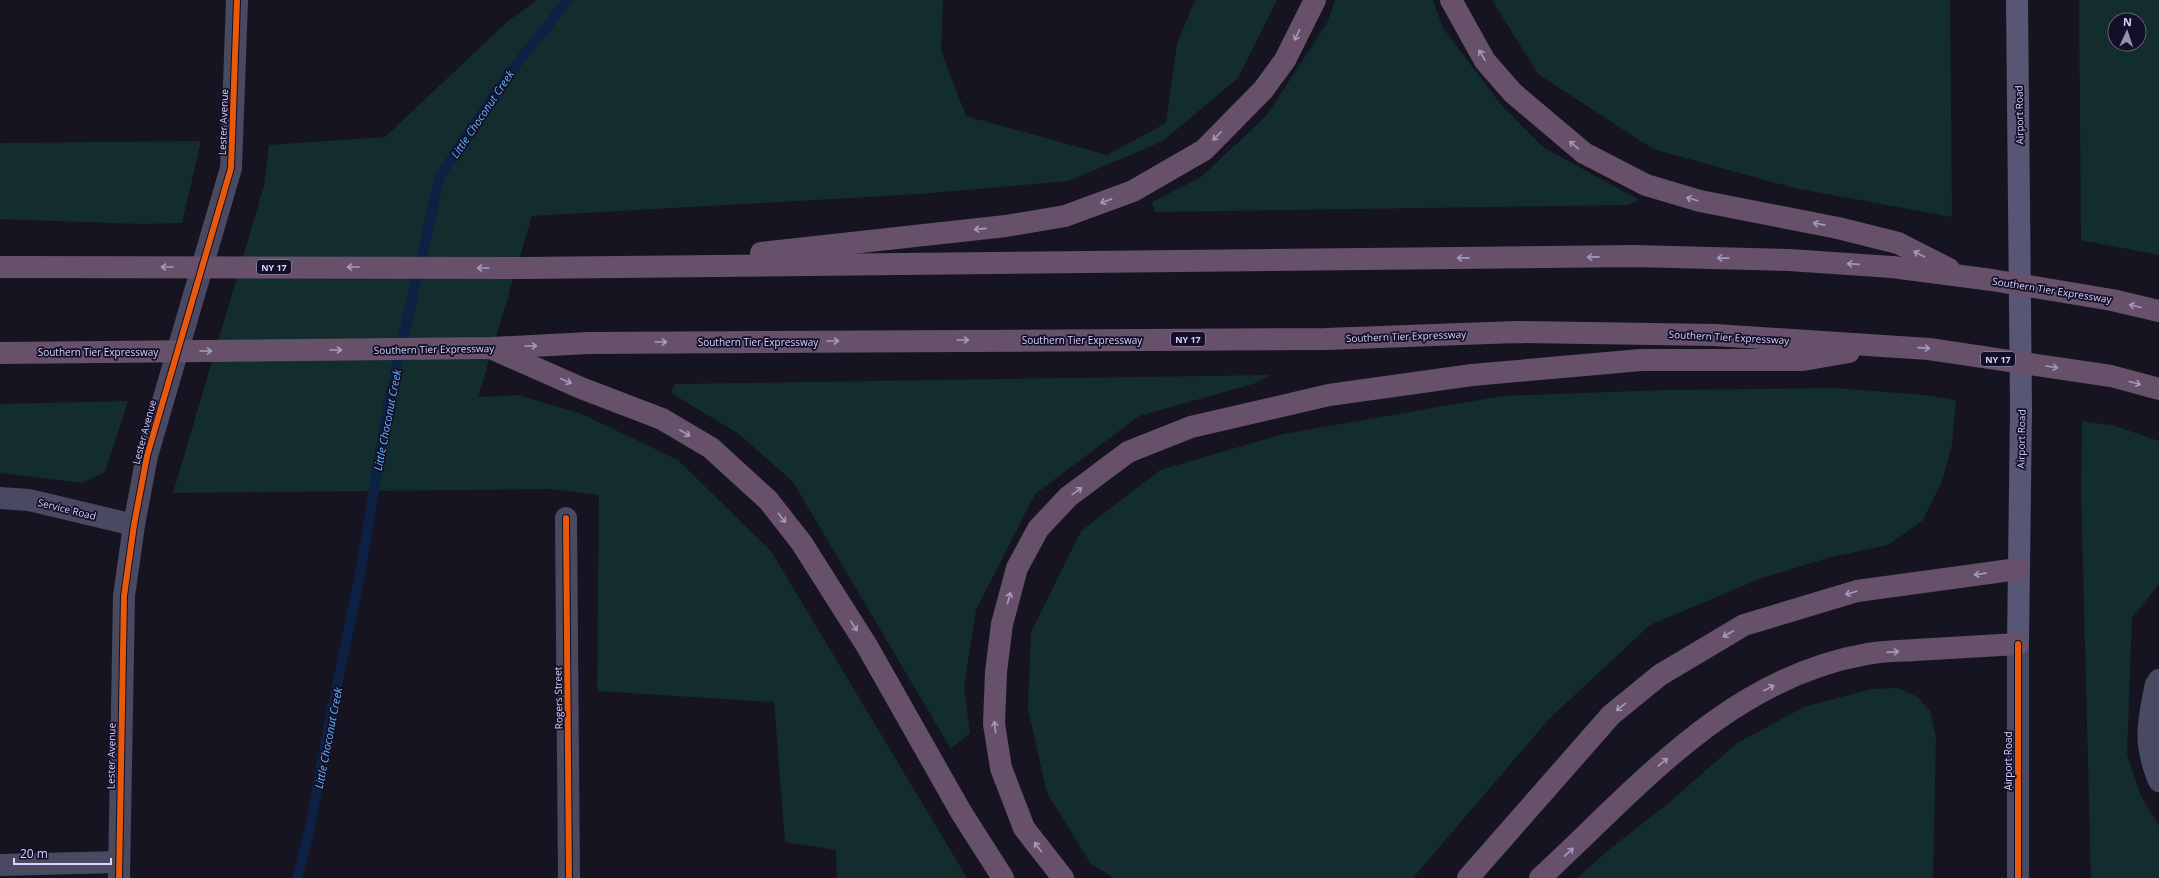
<svg xmlns="http://www.w3.org/2000/svg" width="2159" height="878" font-family="'Open Sans',sans-serif">
<style>
.green{fill:#132c2d;fill-rule:evenodd}
.lines{fill:none;stroke-linecap:round;stroke-linejoin:round}
.stream{stroke:#0d2144;stroke-width:10}
.minor{stroke:#4a4962;stroke-width:22}
.tertiary{stroke:#4a4962;stroke-width:22}
.secondary{stroke:#575674;stroke-width:22}
.motorway{stroke:#67516a;stroke-width:22}
.cycleway-casing{stroke:#130f26;stroke-width:8}
.cycleway{stroke:#e8590c;stroke-width:6}
.oneway{stroke:#a699bc}
.labels{text-anchor:middle;dominant-baseline:central;stroke-width:3.5;stroke-linejoin:round;paint-order:stroke}
.shield{fill:#130f26;stroke:#9e99be;stroke-width:1}
.shield-label{font-size:9px;font-weight:bold;fill:#d9d4ff}
.street-label{font-size:10px;fill:#d9d4ff;stroke:#130f26}
.water-label{font-size:11px;font-style:italic;fill:#62b6ff;stroke:#130f26}
</style>
<rect width="100%" height="100%" fill="#161421"/>
<g class="green">
<polygon points="537,0 943,0 941,51 966,116 1107,155 1166,123 1177,44 1195,0 1277,0 1238,78 1163,141 1069,181 920,194 532,216 478,397 518,395 582,414 678,460 771,551 967,878 837,878 836,850 785,842 774,702 597,691 599,495 551,489 173,493 264,186 269,145 385,137 508,21"/>
<polygon points="1335,0 1433,0 1443,28 1502,106 1543,147 1639,200 1628,205 1155,212 1152,202 1201,177 1266,116 1327,23"/>
<polygon points="1492,0 1950,0 1952,217 1794,188 1653,149 1538,74"/>
<path d="M2079,0H2159V255L2081,240ZM2115,20H2139V44H2115Z"/>
<polygon points="201,141 182,223 142,224 0,219 0,143"/>
<polygon points="1270,375 1253,384 1139,416 1035,494 976,610 964,687 970,733 951,749 793,482 739,434 671,393 675,384"/>
<polygon points="1835,388 1924,395 1956,400 1952,444 1942,482 1922,521 1888,545 1831,557 1762,578 1650,625 1549,719 1413,878 1114,878 1091,864 1047,793 1028,709 1031,632 1081,531 1160,470 1283,434 1502,396 1664,390"/>
<polygon points="128,401 105,472 82,483 0,473 0,404"/>
<polygon points="2082,421 2115,426 2159,441 2159,584 2132,618 2127,753 2140,794 2159,826 2159,878 2091,878 2081,492"/>
<polygon points="1898,688 1918,697 1930,711 1936,737 1933,878 1577,878 1612,847 1664,807 1737,743 1804,707 1871,689"/>
</g>
<g class="lines">
<polyline class="stream" points="297,878 310,828 329,724 359,580 389,400 440,176 504,80 568,0"/>
<g class="minor">
<polyline points="0,498 29,500 134,525"/>
<polyline points="566,518 569,878"/>
<path d="M2159,680L2156,684C2148,722 2143,743 2159,781"/>
<polyline points="0,865 119,862"/>
</g>
<g class="tertiary">
<polyline points="2018,644 2018,878"/>
<polyline points="119,878 124,596 134,525 147,456 231,168 237,0"/>
</g>
<polyline class="secondary" points="2017,0 2021,409 2018,644"/>
<g class="motorway">
<polyline points="1451,0 1485,61 1513,93 1584,153 1646,185 1700,201 1838,228 1898,243 1949,269"/>
<polyline points="761,253 1006,226 1065,216 1133,191 1204,150 1263,90 1285,60 1315,0"/>
<polyline points="0,267 522,268 1634,256 1789,260 1892,267 1992,280 2112,300 2159,311"/>
<polyline points="495,350 581,388 662,419 711,448 768,500 801,542 867,646 961,812 1003,878"/>
<polyline points="0,353 492,348 589,343 1326,339 1516,332 1715,335 1929,349 2111,376 2159,389"/>
<polyline points="1063,878 1024,828 1001,768 994,724 996,672 1002,624 1017,568 1038,529 1068,497 1128,452 1191,427 1329,395 1472,375 1641,360 1803,360 1849,352"/>
<polyline points="1468,878 1611,715 1660,675 1744,625 1857,591 2018,569"/>
<path d="M1540,878C1638,788 1728,678 1867,654C1882,651 1899,651 1915,650C1949,648 1983,646 2018,644"/>
</g>
<g class="cycleway-casing">
<g id="cycleway">
<polyline points="566,518 569,878"/>
<polyline points="2018,644 2018,878"/>
<polyline points="119,878 124,596 134,525 147,456 231,168 237,0"/>
</g>
</g>
<use href="#cycleway" class="cycleway"/>
</g>
<defs><path id="oneway-shaft" d="M-6 0H5M1.5-3L5.5 0L1.5 3" fill="none" stroke-width="1.6" stroke-linecap="round" stroke-linejoin="round"/></defs>
<g class="oneway">
<use href="#oneway-shaft" transform="translate(1297 35) rotate(116)"/>
<use href="#oneway-shaft" transform="translate(1482 55) rotate(-119)"/>
<use href="#oneway-shaft" transform="translate(1217 136) rotate(135)"/>
<use href="#oneway-shaft" transform="translate(1574 145) rotate(-140)"/>
<use href="#oneway-shaft" transform="translate(1692 199) rotate(-163)"/>
<use href="#oneway-shaft" transform="translate(1106 201) rotate(160)"/>
<use href="#oneway-shaft" transform="translate(1819 224) rotate(-169)"/>
<use href="#oneway-shaft" transform="translate(980 229) rotate(174)"/>
<use href="#oneway-shaft" transform="translate(1919 254) rotate(-153)"/>
<use href="#oneway-shaft" transform="translate(1593 257) rotate(179)"/>
<use href="#oneway-shaft" transform="translate(1463 258) rotate(179)"/>
<use href="#oneway-shaft" transform="translate(1723 258) rotate(-179)"/>
<use href="#oneway-shaft" transform="translate(1853 264) rotate(-176)"/>
<use href="#oneway-shaft" transform="translate(167 267) rotate(-180)"/>
<use href="#oneway-shaft" transform="translate(353 267) rotate(-180)"/>
<use href="#oneway-shaft" transform="translate(483 268) rotate(-180)"/>
<use href="#oneway-shaft" transform="translate(2135 306) rotate(-166)"/>
<use href="#oneway-shaft" transform="translate(963 340)"/>
<use href="#oneway-shaft" transform="translate(833 341)"/>
<use href="#oneway-shaft" transform="translate(661 342)"/>
<use href="#oneway-shaft" transform="translate(531 346) rotate(-3)"/>
<use href="#oneway-shaft" transform="translate(1924 348) rotate(4)"/>
<use href="#oneway-shaft" transform="translate(336 350)"/>
<use href="#oneway-shaft" transform="translate(206 351)"/>
<use href="#oneway-shaft" transform="translate(2052 367) rotate(9)"/>
<use href="#oneway-shaft" transform="translate(566 381) rotate(24)"/>
<use href="#oneway-shaft" transform="translate(2135 383) rotate(15)"/>
<use href="#oneway-shaft" transform="translate(685 433) rotate(30)"/>
<use href="#oneway-shaft" transform="translate(1077 491) rotate(-37)"/>
<use href="#oneway-shaft" transform="translate(782 518) rotate(52)"/>
<use href="#oneway-shaft" transform="translate(1980 574) rotate(172)"/>
<use href="#oneway-shaft" transform="translate(1851 593) rotate(164)"/>
<use href="#oneway-shaft" transform="translate(1009 598) rotate(-75)"/>
<use href="#oneway-shaft" transform="translate(854 626) rotate(57)"/>
<use href="#oneway-shaft" transform="translate(1728 634) rotate(150)"/>
<use href="#oneway-shaft" transform="translate(1893 652) rotate(-4)"/>
<use href="#oneway-shaft" transform="translate(1769 688) rotate(-28)"/>
<use href="#oneway-shaft" transform="translate(1621 707) rotate(141)"/>
<use href="#oneway-shaft" transform="translate(995 727) rotate(-96)"/>
<use href="#oneway-shaft" transform="translate(1663 762) rotate(-40)"/>
<use href="#oneway-shaft" transform="translate(1038 847) rotate(-126)"/>
<use href="#oneway-shaft" transform="translate(1569 852) rotate(-43)"/>
</g>
<g class="labels">
<g class="shield">
<rect x="257" y="260" width="34" height="14" rx="3"/>
<rect x="1171" y="332" width="34" height="14" rx="3"/>
<rect x="1981" y="352" width="34" height="14" rx="3"/>
</g>
<g class="shield-label">
<text x="274" y="267">NY 17</text>
<text x="1188" y="339">NY 17</text>
<text x="1998" y="359">NY 17</text>
</g>
<g class="street-label">
<text transform="translate(2019 115) rotate(-91)">Airport Road</text>
<text transform="translate(223 122) rotate(-88)">Lester Avenue</text>
<text transform="translate(2052 290) rotate(9)">Southern Tier Expressway</text>
<text transform="translate(1406 336) rotate(-2)">Southern Tier Expressway</text>
<text transform="translate(1729 337) rotate(3)">Southern Tier Expressway</text>
<text x="1082" y="340">Southern Tier Expressway</text>
<text x="758" y="342">Southern Tier Expressway</text>
<text transform="translate(434 349) rotate(-1)">Southern Tier Expressway</text>
<text x="98" y="352">Southern Tier Expressway</text>
<text transform="translate(144 432) rotate(-75)">Lester Avenue</text>
<text transform="translate(2021 439) rotate(-89)">Airport Road</text>
<text transform="translate(67 509) rotate(14)">Service Road</text>
<text transform="translate(558 698) rotate(-91)">Rogers Street</text>
<text transform="translate(111 756) rotate(-89)">Lester Avenue</text>
<text transform="translate(2008 761) rotate(-90)">Airport Road</text>
</g>
<g class="water-label">
<text transform="translate(482 114) rotate(-56)">Little Choconut Creek</text>
<text transform="translate(387 420) rotate(-79)">Little Choconut Creek</text>
<text transform="translate(328 738) rotate(-79)">Little Choconut Creek</text>
</g>
</g>
<g transform="translate(2127 32) rotate(3)"><circle r="19" fill="#130f26" stroke="#625e7d"/>
<path d="M0-3L7 15L0 10L-7 15Z" fill="#9591b1"/>
<text y="-6" font-size="11" font-weight="bold" text-anchor="middle" fill="#d9d4ff">N</text>
</g>
<path d="M14 858v6h97v-6" fill="none" stroke="#d9d4ff" stroke-width="2"/>
<text x="20" y="858" font-size="12" fill="#d9d4ff" stroke="#130f26" stroke-width="3" paint-order="stroke">20 m</text>
</svg>
